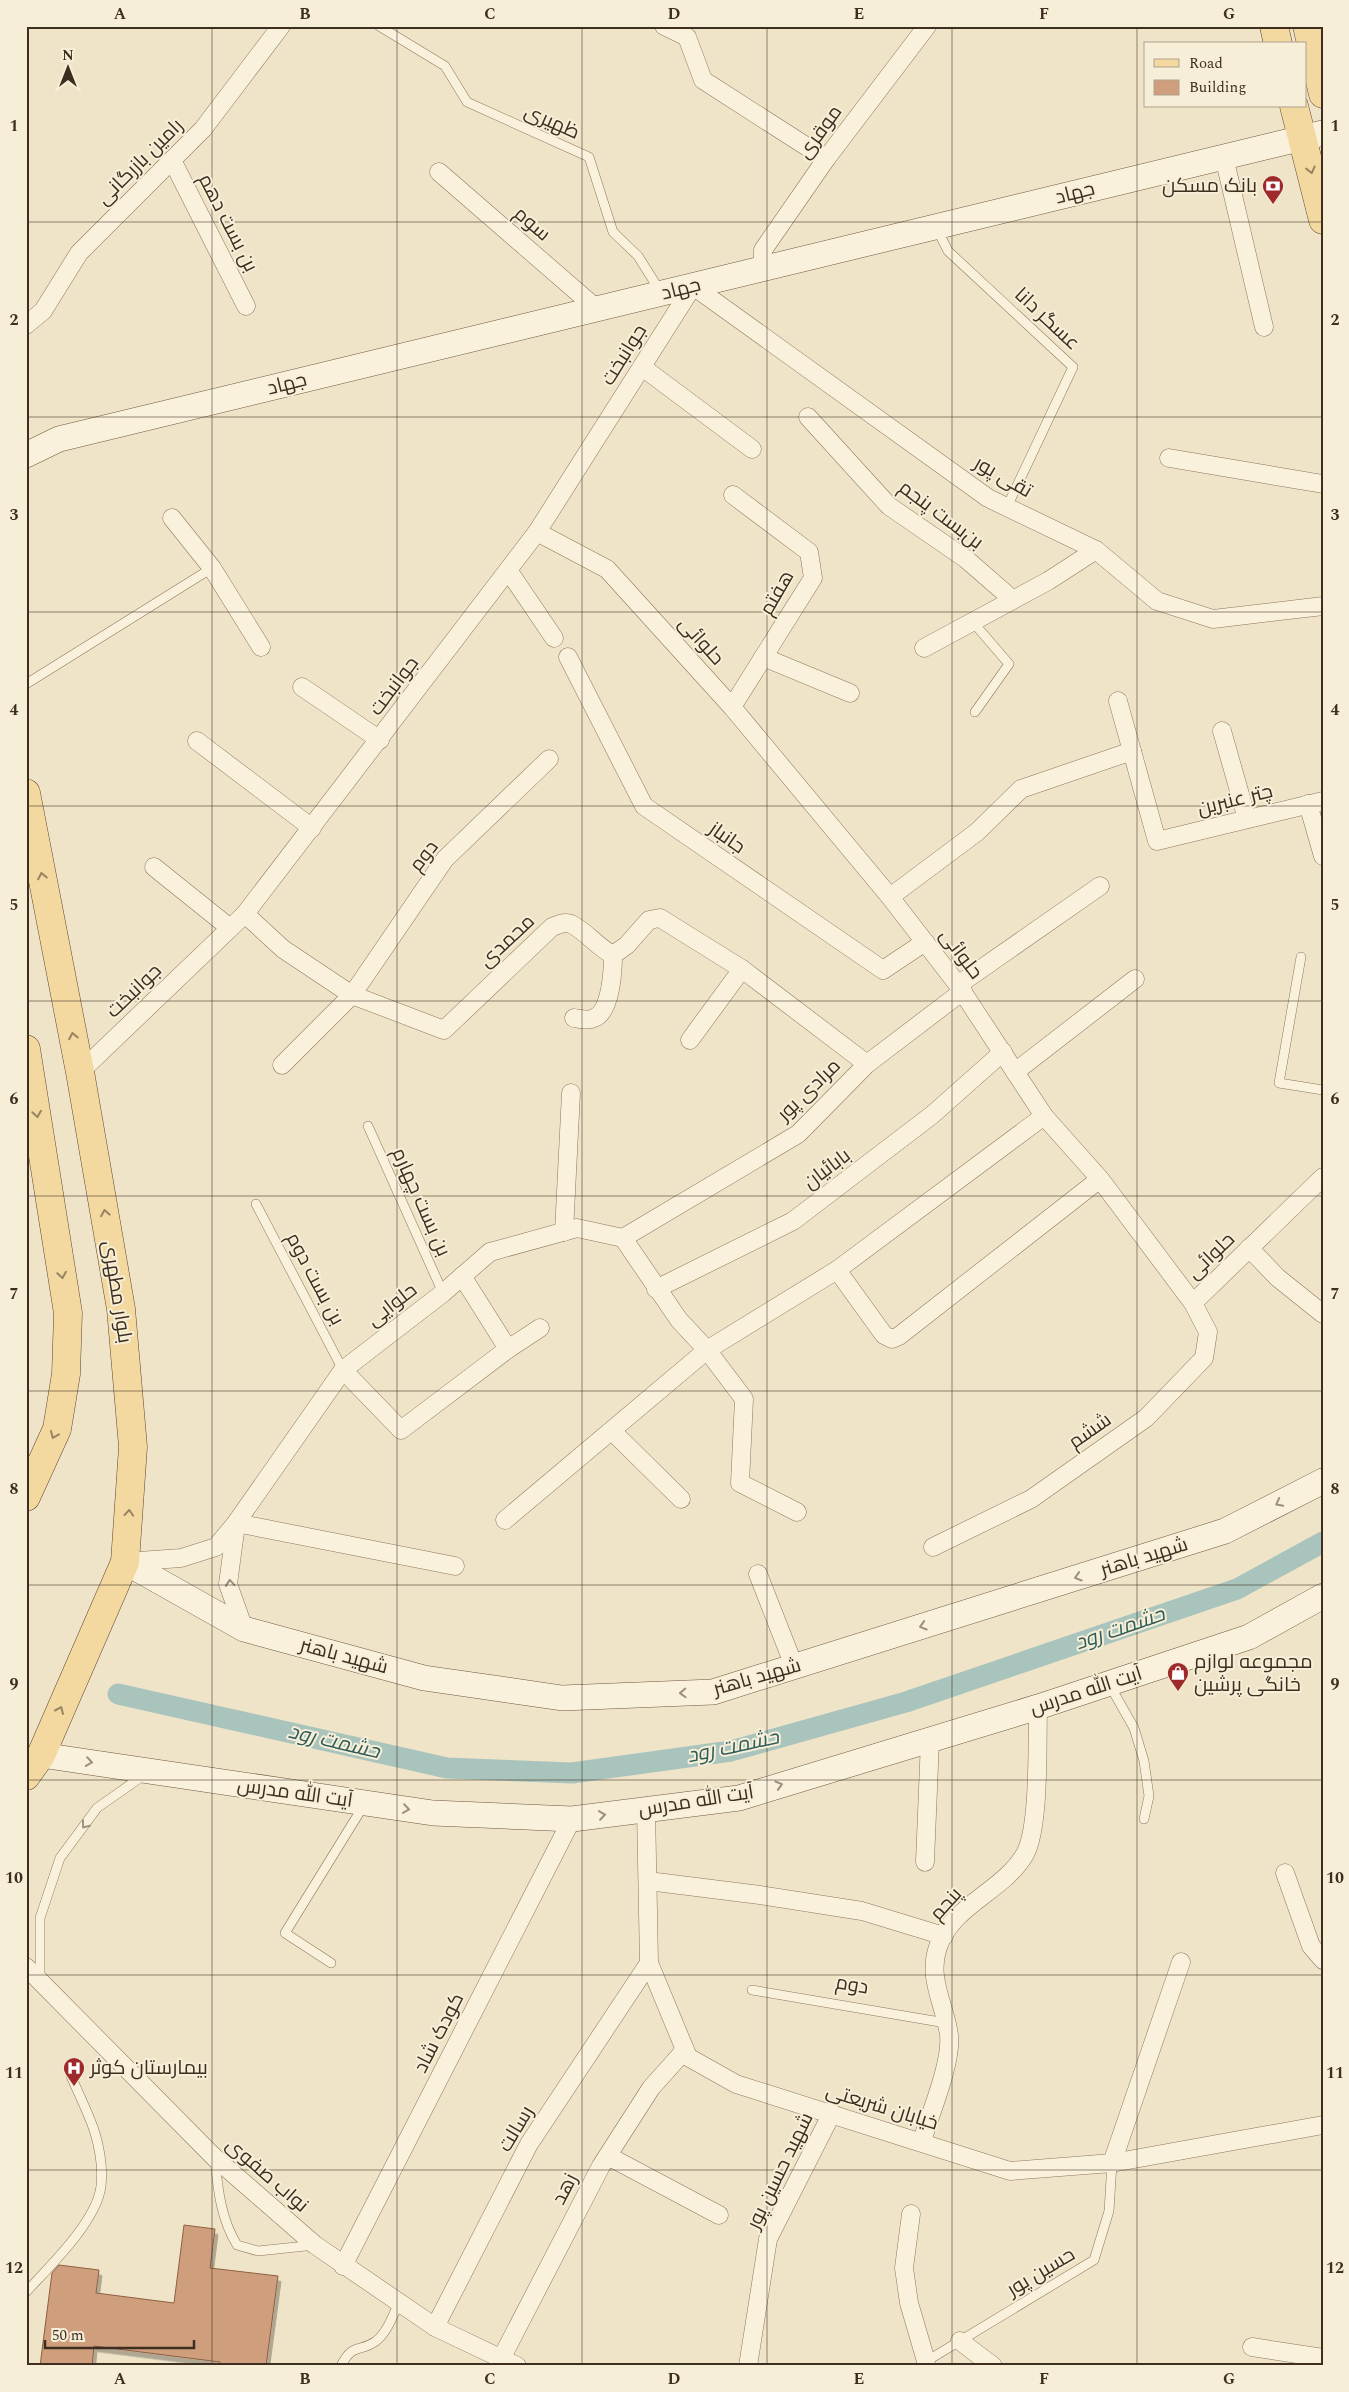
<svg xmlns="http://www.w3.org/2000/svg" width="1349" height="2392" font-family="Spectral,Cairo,serif">
<style>
.lines{fill:none;stroke-linecap:round;stroke-linejoin:round}
.canal{stroke:#a9c4bc;stroke-width:21}
.building{fill:#cf9f7d;stroke:#8d5f41;filter:url(#shadow)}
.lane-casing{stroke:#8d765c;stroke-width:10}
.street-casing{stroke:#8d765c;stroke-width:19}
.secondary-casing{stroke:#6f573f;stroke-width:26}
.primary-casing{stroke:#5b4430;stroke-width:29}
.lane{stroke:#faf1dc;stroke-width:9}
.street{stroke:#faf1dc;stroke-width:18}
.secondary{stroke:#faf1dc;stroke-width:25}
.primary{stroke:#f3d9a0;stroke-width:28}
.oneway{stroke:#988460}
.oneway2{stroke:#9c907e}
.grid{fill:none;stroke:#3d2e20;stroke-width:1;stroke-opacity:0.55}
.labels{text-anchor:middle;dominant-baseline:central;stroke-width:4;stroke-linejoin:round;paint-order:stroke}
.street-label{font-size:20px;fill:#3d2e20;stroke:#f7eed8}
.poi-label{font-size:20px;fill:#3d2e20;stroke:#f7eed8;text-anchor:start}
.water-label{font-size:21px;font-style:italic;fill:#2f5d5a;stroke:#f7eed8}
.neatline{fill:none;stroke:#3d2e20;stroke-width:2}
.grid-label{font-size:16px;text-anchor:middle;font-weight:bold;fill:#3d2e20}
</style>
<defs>
<filter id="shadow"><feDropShadow dx="3" dy="5.5" stdDeviation="0" flood-color="#0004"/></filter>
</defs>
<rect width="100%" height="100%" fill="#f0e4c8"/>
<g class="lines">
<polyline class="canal" points="118,1694 447,1768 572,1773 731,1751 906,1702 1237,1589 1323,1542"/>
</g>
<polygon class="building" points="184,2225 215,2229 210,2268 278,2276 266,2366 220,2366 220,2362 94,2346 92,2366 40,2366 52,2273 59,2265 99,2270 96,2293 174,2303"/>
<g class="lines">
<g class="lane-casing">
<g id="lane">
<polyline points="379,26 445,66 467,102 589,157 613,232 638,256 660,291"/>
<polyline points="937,229 948,251 1073,367 1007,507"/>
<polyline points="972,621 1009,664 975,712"/>
<polyline points="26,684 212,568"/>
<polyline points="1301,957 1279,1083 1323,1090"/>
<polyline points="368,1126 443,1293"/>
<polyline points="256,1204 343,1370"/>
<polyline points="1109,1684 1134,1728 1144,1761 1149,1796 1144,1819"/>
<polyline points="331,1963 285,1933 364,1805"/>
<polyline points="40,1979 40,1918 60,1858 97,1808 144,1775"/>
<polyline points="752,1990 946,2023"/>
<path d="M215,2161C218,2190 221,2219 237,2245L258,2251L315,2245"/>
<path d="M26,2292C50,2266 97,2221 101,2186C103,2168 100,2150 95,2133C89,2114 79,2095 71,2076"/>
<polyline points="925,2362 1094,2260 1109,2211 1112,2163"/>
<path d="M341,2366C353,2342 360,2353 376,2341C387,2333 393,2315 399,2303"/>
</g>
</g>
<g class="street-casing">
<g id="street">
<polyline points="664,26 687,37 703,80 826,159"/>
<polyline points="1224,157 1264,327"/>
<polyline points="172,160 246,306"/>
<polyline points="439,172 597,309"/>
<polyline points="762,269 763,250 826,159 927,26"/>
<polyline points="26,325 43,311 79,253 203,129 281,26"/>
<polyline points="642,367 752,449"/>
<polyline points="808,417 889,506 966,559 1012,599"/>
<polyline points="1169,458 1323,484"/>
<polyline points="172,518 212,568 261,647"/>
<polyline points="537,532 607,569 732,707 890,897 958,985 1044,1116 1100,1179 1193,1303 1323,1177"/>
<polyline points="508,570 554,638"/>
<polyline points="924,648 1048,581 1096,550"/>
<polyline points="568,657 644,806 883,970 925,942"/>
<polyline points="763,657 850,693"/>
<polyline points="302,687 380,740"/>
<polyline points="1118,701 1157,841 1323,801"/>
<polyline points="732,707 813,578 809,552 733,495"/>
<polyline points="1222,731 1247,819"/>
<polyline points="197,741 312,828"/>
<polyline points="1308,804 1323,856"/>
<polyline points="154,867 230,928"/>
<polyline points="890,897 977,832 1021,789 1132,751"/>
<path d="M245,914L283,949L352,995L444,1030L552,927C558,925 565,921 571,924C586,931 597,947 613,955L627,945L649,920L660,918L742,969L867,1064"/>
<polyline points="958,985 1100,886"/>
<path d="M574,1018C580,1019 588,1021 594,1018C611,1012 613,970 613,955"/>
<polyline points="690,1040 742,969"/>
<polyline points="282,1065 352,995 445,859 549,759"/>
<polyline points="80,1072 245,914 537,532 693,286 988,498 1096,550 1157,601 1213,619 1323,606"/>
<polyline points="1015,1072 1135,979"/>
<polyline points="564,1232 571,1093"/>
<polyline points="623,1238 798,1134 867,1064 963,991"/>
<polyline points="1249,1248 1278,1278 1323,1314"/>
<polyline points="837,1270 884,1335 892,1339 899,1336 1100,1179"/>
<polyline points="656,1289 793,1221 932,1115 1003,1052"/>
<polyline points="508,1349 540,1328"/>
<polyline points="343,1370 401,1430 508,1349 462,1276"/>
<polyline points="612,1431 681,1499"/>
<polyline points="505,1520 707,1350 837,1270 1044,1116"/>
<polyline points="236,1523 455,1566"/>
<polyline points="236,1524 228,1584 244,1629"/>
<polyline points="933,1547 1031,1499 1146,1418 1204,1358 1208,1332 1193,1303"/>
<polyline points="125,1562 181,1558 216,1547 236,1523 343,1370 443,1293 490,1252 577,1228 623,1238 679,1320 707,1350 744,1399 740,1483 797,1512"/>
<polyline points="758,1574 794,1666"/>
<polyline points="646,1809 649,1963 688,2057 736,2084 1010,2171 1112,2163 1323,2125"/>
<polyline points="925,1862 930,1740"/>
<polyline points="1285,1873 1311,1946 1323,1960"/>
<polyline points="648,1881 760,1895 862,1911 944,1936"/>
<polyline points="26,1967 215,2158 315,2245 435,2327 517,2366"/>
<path d="M922,2141C930,2114 952,2063 949,2035C945,2005 927,1978 938,1947C952,1905 1004,1891 1025,1854C1040,1827 1037,1741 1038,1707"/>
<polyline points="608,2156 719,2215"/>
<polyline points="1112,2163 1181,1962"/>
<polyline points="911,2214 904,2268 909,2303 926,2361"/>
<polyline points="343,2266 572,1819"/>
<polyline points="435,2327 529,2144 649,1963"/>
<polyline points="960,2341 993,2366"/>
<polyline points="1252,2347 1323,2358"/>
<polyline points="501,2359 601,2166 651,2088 685,2050"/>
<polyline points="748,2366 768,2239 832,2113"/>
</g>
</g>
<g class="secondary-casing">
<g id="secondary">
<polyline points="26,455 59,439 1323,133"/>
<polyline points="125,1562 244,1629 424,1678 562,1698 713,1692 1225,1531 1323,1481"/>
<polyline points="41,1755 433,1813 572,1819 739,1798 1038,1707 1249,1637 1323,1596"/>
</g>
</g>
<g class="primary-casing">
<g id="primary">
<polyline points="1274,26 1278,44"/>
<polyline points="1307,26 1323,94"/>
<polyline points="1294,106 1323,220"/>
<polyline points="26,793 80,1072 121,1309 133,1447 125,1562 41,1755 26,1776"/>
<polyline points="26,1049 68,1313 66,1374 57,1429 26,1497"/>
</g>
</g>
<use href="#lane" class="lane"/>
<use href="#street" class="street"/>
<use href="#secondary" class="secondary"/>
<use href="#primary" class="primary"/>
</g>
<defs><path id="oneway-chevron" d="M-2-3.5L2.5 0L-2 3.5" fill="none" stroke-width="1.6" stroke-linecap="round" stroke-linejoin="round" transform="scale(1.25)"/></defs>
<g class="oneway">
<use href="#oneway-chevron" transform="translate(1311 170) rotate(76)"/>
<use href="#oneway-chevron" transform="translate(42 876) rotate(-101)"/>
<use href="#oneway-chevron" transform="translate(73 1036) rotate(-101)"/>
<use href="#oneway-chevron" transform="translate(37 1114) rotate(81)"/>
<use href="#oneway-chevron" transform="translate(105 1213) rotate(-100)"/>
<use href="#oneway-chevron" transform="translate(62 1275) rotate(81)"/>
<use href="#oneway-chevron" transform="translate(54 1435) rotate(113)"/>
<use href="#oneway-chevron" transform="translate(129 1513) rotate(-86)"/>
<use href="#oneway-chevron" transform="translate(60 1710) rotate(-66)"/>
</g>
<g class="oneway2">
<use href="#oneway-chevron" transform="translate(1279 1503) rotate(153)"/>
<use href="#oneway-chevron" transform="translate(1078 1577) rotate(163)"/>
<use href="#oneway-chevron" transform="translate(230 1583) rotate(-95)"/>
<use href="#oneway-chevron" transform="translate(923 1626) rotate(163)"/>
<use href="#oneway-chevron" transform="translate(683 1693) rotate(178)"/>
<use href="#oneway-chevron" transform="translate(89 1762) rotate(9)"/>
<use href="#oneway-chevron" transform="translate(779 1785) rotate(-17)"/>
<use href="#oneway-chevron" transform="translate(406 1809) rotate(8)"/>
<use href="#oneway-chevron" transform="translate(602 1815) rotate(-8)"/>
<use href="#oneway-chevron" transform="translate(85 1825) rotate(127)"/>
</g>
<path class="grid" d="M212,26V2366M397,26V2366M582,26V2366M767,26V2366M952,26V2366M1137,26V2366M26,222H1323M26,417H1323M26,612H1323M26,806H1323M26,1001H1323M26,1196H1323M26,1391H1323M26,1585H1323M26,1780H1323M26,1975H1323M26,2170H1323"/>
<defs>
<g id="bank-pin" transform="scale(1.125)"><path d="M0 17L-7.5 6A9.5 9.5 0 1 1 7.5 6Z" fill="#9e2a2b" stroke="#f7eed8"/><path d="M-6-4H6V4H-6ZM0-2.3a2.3 2.3 0 1 0 0 4.6a2.3 2.3 0 1 0 0-4.6Z" fill="#fff"/></g>
<g id="shop-pin" transform="scale(1.125)"><path d="M0 17L-7.5 6A9.5 9.5 0 1 1 7.5 6Z" fill="#9e2a2b" stroke="#f7eed8"/><path d="M-5-2.5h2.3a2.7 3.5 0 0 1 5.4 0H5L5.5 6h-11ZM-1.5-2.5h3a1.5 2.3 0 0 0-3 0Z" fill="#fff"/></g>
<g id="hospital-pin" transform="scale(1.125)"><path d="M0 17L-7.5 6A9.5 9.5 0 1 1 7.5 6Z" fill="#9e2a2b" stroke="#f7eed8"/><path d="M-5-5h3v3.5h4V-5h3V5h-3V1.5h-4V5h-3Z" fill="#fff"/></g>
</defs>
<g fill-rule="evenodd">
<use href="#bank-pin" x="1273" y="186"/>
<use href="#shop-pin" x="1178" y="1673"/>
<use href="#hospital-pin" x="74" y="2068"/>
</g>
<g class="labels">
<g class="street-label">
<text transform="translate(552 122) rotate(24)">ظهیری</text>
<text transform="translate(820 132) rotate(-54)">موقری</text>
<text transform="translate(140 162) rotate(-45)">رامین بازرگانی</text>
<text transform="translate(1075 193) rotate(-14)">جهاد</text>
<text transform="translate(228 223) rotate(63)">بن بست دهم</text>
<text transform="translate(532 224) rotate(41)">سوم</text>
<text transform="translate(681 289) rotate(-14)">جهاد</text>
<text transform="translate(1047 319) rotate(43)">عسگر دانا</text>
<text transform="translate(624 355) rotate(-58)">جوانبخت</text>
<text transform="translate(287 384) rotate(-14)">جهاد</text>
<text transform="translate(1003 477) rotate(30)">تقی پور</text>
<text transform="translate(941 515) rotate(37)">بن‌بست پنجم</text>
<text transform="translate(777 593) rotate(-60)">هفتم</text>
<text transform="translate(701 641) rotate(48)">حلوائی</text>
<text transform="translate(394 686) rotate(-53)">جوانبخت</text>
<text transform="translate(1235 800) rotate(-14)">چتر عنبرین</text>
<text transform="translate(727 838) rotate(35)">جانباز</text>
<text transform="translate(424 856) rotate(-52)">دوم</text>
<text transform="translate(507 941) rotate(-43)">محمدی</text>
<text transform="translate(961 954) rotate(53)">حلوائی</text>
<text transform="translate(134 991) rotate(-44)">جوانبخت</text>
<text transform="translate(809 1090) rotate(-44)">مرادی پور</text>
<text transform="translate(827 1169) rotate(-37)">بابائیان</text>
<text transform="translate(421 1202) rotate(66)">بن بست چهارم</text>
<text transform="translate(1211 1256) rotate(-44)">حلوائی</text>
<text transform="translate(315 1279) rotate(62)">بن بست دوم</text>
<text transform="translate(117 1292) rotate(81)">بلوار مطهری</text>
<text transform="translate(392 1305) rotate(-38)">حلوایی</text>
<text transform="translate(1090 1431) rotate(-35)">ششم</text>
<text transform="translate(1144 1557) rotate(-17)">شهید باهنر</text>
<text transform="translate(344 1656) rotate(15)">شهید باهنر</text>
<text transform="translate(757 1677) rotate(-16)">شهید باهنر</text>
<text transform="translate(1086 1691) rotate(-18)">آیت الله مدرس</text>
<text transform="translate(295 1793) rotate(8)">آیت الله مدرس</text>
<text transform="translate(696 1801) rotate(-9)">آیت الله مدرس</text>
<text transform="translate(946 1904) rotate(-48)">پنجم</text>
<text transform="translate(852 1985) rotate(10)">دوم</text>
<text transform="translate(439 2033) rotate(-63)">کودک شاد</text>
<text transform="translate(882 2107) rotate(17)">خیابان شریعتی</text>
<text transform="translate(516 2129) rotate(-59)">رسالت</text>
<text transform="translate(780 2171) rotate(-64)">شهید حسین پور</text>
<text transform="translate(267 2175) rotate(41)">نواب صفوی</text>
<text transform="translate(565 2189) rotate(-63)">زهد</text>
<text transform="translate(1041 2272) rotate(-31)">حسین پور</text>
</g>
<g class="poi-label">
<text x="1257" y="186" text-anchor="end">بانک مسکن</text>
<text x="1194" y="1662">مجموعه لوازم<tspan x="1194" dy="23">خانگی پرشین</tspan></text>
<text x="90" y="2068">بیمارستان کوثر</text>
</g>
<g class="water-label">
<text transform="translate(1120 1629) rotate(-19)">حشمت رود</text>
<text transform="translate(334 1742) rotate(13)">حشمت رود</text>
<text transform="translate(733 1747) rotate(-12)">حشمت رود</text>
</g>
</g>
<rect width="1349" height="2392" fill="none" stroke="#f7eed8" stroke-width="55"/>
<rect x="1144" y="42" width="162" height="65" fill="#f7eed8" stroke="#ada18e"/>
<rect x="1154" y="59" width="25" height="8" fill="#f3d9a0" stroke="#ada18e"/>
<text x="1189" y="68" font-size="15" fill="#3d2e20">Road</text>
<rect x="1154" y="80" width="25" height="15" fill="#cf9f7d" stroke="#ada18e"/>
<text x="1189" y="92" font-size="15" fill="#3d2e20">Building</text>
<g transform="translate(68 68)" stroke="#f7eed8" stroke-width="4" paint-order="stroke">
<path d="M0-4L9 19L0 12L-9 19Z" fill="#3d2e20"/>
<text y="-8" font-size="14" font-weight="bold" text-anchor="middle" fill="#3d2e20">N</text>
</g>
<path d="M45 2340v8h149v-8" fill="none" stroke="#3d2e20" stroke-width="2.5"/>
<text x="52" y="2340" font-size="15" fill="#3d2e20" stroke="#f7eed8" stroke-width="4" paint-order="stroke">50 m</text>
<rect x="28" y="28" width="1294" height="2336" class="neatline"/>
<g class="grid-label">
<text x="120" y="19">A</text>
<text x="305" y="19">B</text>
<text x="490" y="19">C</text>
<text x="674" y="19">D</text>
<text x="859" y="19">E</text>
<text x="1044" y="19">F</text>
<text x="1229" y="19">G</text>
<text x="14" y="131">1</text>
<text x="1335" y="131">1</text>
<text x="14" y="325">2</text>
<text x="1335" y="325">2</text>
<text x="14" y="520">3</text>
<text x="1335" y="520">3</text>
<text x="14" y="715">4</text>
<text x="1335" y="715">4</text>
<text x="14" y="910">5</text>
<text x="1335" y="910">5</text>
<text x="14" y="1104">6</text>
<text x="1335" y="1104">6</text>
<text x="14" y="1299">7</text>
<text x="1335" y="1299">7</text>
<text x="14" y="1494">8</text>
<text x="1335" y="1494">8</text>
<text x="14" y="1689">9</text>
<text x="1335" y="1689">9</text>
<text x="14" y="1883">10</text>
<text x="1335" y="1883">10</text>
<text x="14" y="2078">11</text>
<text x="1335" y="2078">11</text>
<text x="14" y="2273">12</text>
<text x="1335" y="2273">12</text>
<text x="120" y="2384">A</text>
<text x="305" y="2384">B</text>
<text x="490" y="2384">C</text>
<text x="674" y="2384">D</text>
<text x="859" y="2384">E</text>
<text x="1044" y="2384">F</text>
<text x="1229" y="2384">G</text>
</g>
</svg>
